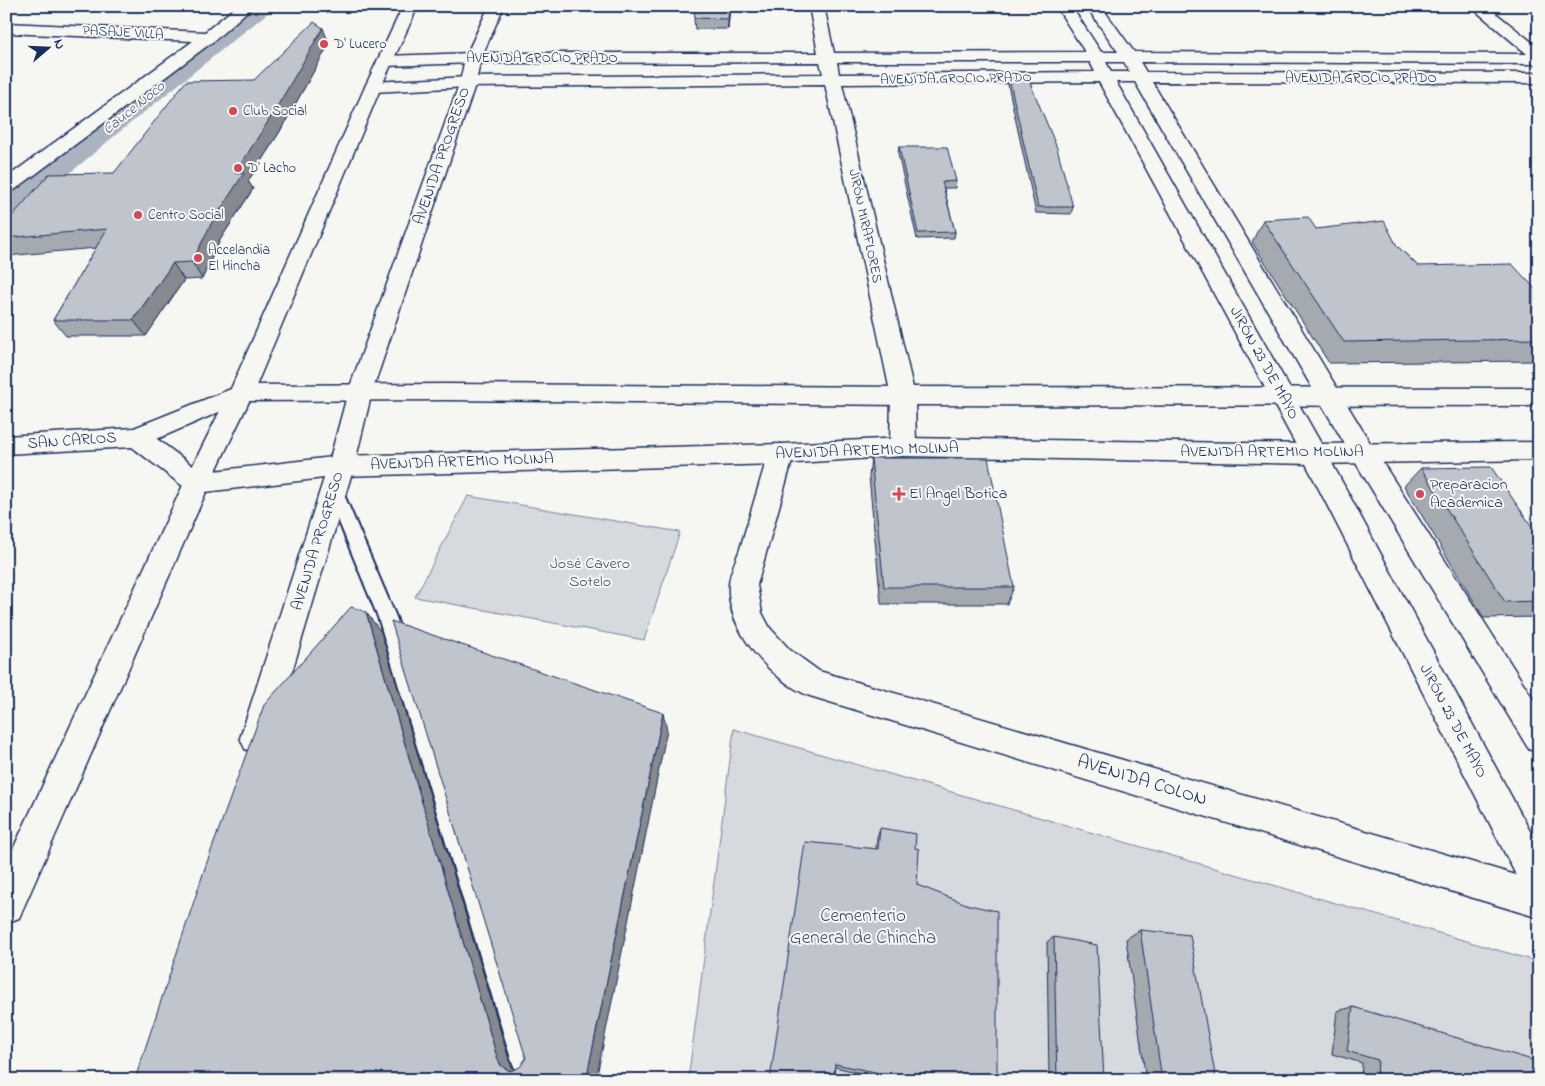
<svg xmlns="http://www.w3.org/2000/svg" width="1545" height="1086" font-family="'Indie Flower',sans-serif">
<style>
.green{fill:#d6d9dd;stroke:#78849e}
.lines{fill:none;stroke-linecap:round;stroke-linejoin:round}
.canal{fill:#abb2c0;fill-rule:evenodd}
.lane-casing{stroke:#1b2f5e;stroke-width:4}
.street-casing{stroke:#1b2f5e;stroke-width:3}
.secondary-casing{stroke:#1b2f5e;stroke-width:3}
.highway-casing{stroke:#1b2f5e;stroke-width:3}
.lane{fill:#f6f6f2;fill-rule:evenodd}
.street{fill:#f6f6f2;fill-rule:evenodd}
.secondary{fill:#f6f6f2;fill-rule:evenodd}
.highway{fill:#f6f6f2;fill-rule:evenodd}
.wall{fill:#a5a9b0;stroke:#1b2f5e}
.shaded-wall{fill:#868990;stroke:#1b2f5e}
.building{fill:#c0c4cd;stroke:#1b2f5e}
.poi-dot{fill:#d1495b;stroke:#f6f6f2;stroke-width:2}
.labels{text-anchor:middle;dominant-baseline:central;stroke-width:4;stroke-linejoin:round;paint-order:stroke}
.far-street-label{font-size:14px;fill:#1b2f5e;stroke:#f6f6f2}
.far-poi-label{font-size:14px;fill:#1b2f5e;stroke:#f6f6f2;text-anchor:start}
.far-water-label{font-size:15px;font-style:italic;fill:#46567b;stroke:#f6f6f2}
.street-label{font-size:16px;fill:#1b2f5e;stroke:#f6f6f2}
.poi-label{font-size:16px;fill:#1b2f5e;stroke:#f6f6f2;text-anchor:start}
.park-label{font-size:16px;fill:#405177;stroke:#f6f6f2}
.near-street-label{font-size:19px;fill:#1b2f5e;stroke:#f6f6f2}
.near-park-label{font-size:19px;fill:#405177;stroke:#f6f6f2}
</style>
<rect width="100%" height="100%" fill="#f6f6f2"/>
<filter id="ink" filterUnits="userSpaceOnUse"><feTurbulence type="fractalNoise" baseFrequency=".02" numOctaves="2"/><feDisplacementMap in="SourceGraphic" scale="10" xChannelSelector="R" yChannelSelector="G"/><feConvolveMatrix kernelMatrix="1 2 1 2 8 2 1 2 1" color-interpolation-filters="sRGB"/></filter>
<g filter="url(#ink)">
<g class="green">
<polygon points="468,496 680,532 644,640 415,597"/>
<polygon points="734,729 1539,962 1539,1080 688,1080"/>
</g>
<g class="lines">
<polygon class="canal" points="247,6 273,6 270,11 118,133 17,217 6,220 6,195"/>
<g class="lane-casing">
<polygon id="lane" points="334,484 339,486 342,490 396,617 536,1062 532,1070 524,1074 516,1070 512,1062 378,617 326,490 329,486"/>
</g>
<g class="street-casing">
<g id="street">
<polygon points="237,6 253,6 215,40 13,191 6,193 6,178 193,41 6,33 6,23 205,32"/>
<path d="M809,6H824L834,53L1085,52L1056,6H1071L1101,52H1118L1086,6H1101L1134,52L1527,54L1470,6H1487L1539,48V64L1140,62L1146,72L1539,73V83L1152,82L1372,446L1539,708V752L1528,748L1354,460L1135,82H1116L1327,454L1539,848V918L810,696C771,681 726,629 729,585C729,574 736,560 740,549C749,517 759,486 768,454L772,447L781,444L790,447L794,454L757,585L762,613L770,628L790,650L819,671L1516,875L1301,454L1099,82L842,84L915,396L916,447L912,454L903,456L894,454L890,447L891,396L825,84L468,87L373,92L367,91L365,87L367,83L373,82L468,77L823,74L820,62L473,63L385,66L379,64L377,61L379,58L385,56L473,53H818ZM837,62H1090L1095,72L839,74ZM1106,62H1124L1130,72H1111Z"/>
<polygon points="241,385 249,387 253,393 249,399 157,439 206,476 210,483 206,490 197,493 188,490 132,447 6,454 6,436 134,428"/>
</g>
</g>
<g class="secondary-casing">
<g id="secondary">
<polygon points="446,384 903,387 1539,388 1539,406 903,405 446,400 241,401 233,399 229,393 233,387 241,385"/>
<polygon points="903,438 1314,444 1539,442 1539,460 1314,464 903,456 781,464 341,476 197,493 188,490 184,483 188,476 197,473 341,456 781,444"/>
</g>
</g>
<g class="highway-casing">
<g id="highway">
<polygon points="403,6 418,6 381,87 253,393 210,483 19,918 6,923 6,864 184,483 229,393 365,87"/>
<polygon points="489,6 504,6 481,58 476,82 372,392 354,466 272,738 267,749 256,753 245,749 240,738 328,466 348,392 460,82 465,58"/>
</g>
</g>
<use href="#lane" class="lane"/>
<use href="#street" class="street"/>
<use href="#secondary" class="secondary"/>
<use href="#highway" class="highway"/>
</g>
<g class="wall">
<polygon points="730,6 728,29 695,29 694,18"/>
<polygon points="329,44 279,133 248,181 253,189 220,240 202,279 184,280 146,336 66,336 53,320 96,248 6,256 6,223 114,173 254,80"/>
<polygon points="1009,78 1073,207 1071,214 1036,213 1008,85"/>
<polygon points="899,147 956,181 955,188 944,188 955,232 954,238 917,239 898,154"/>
<polygon points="1263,220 1316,229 1397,246 1418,266 1539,293 1539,361 1329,363 1252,242"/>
<polygon points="871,458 1014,587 1007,604 881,604 869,476"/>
<polygon points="1421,468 1539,537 1539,617 1484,618 1404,486"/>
<polygon points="880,828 915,848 917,885 997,1080 880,1080 872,1076 835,1067 770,1080 876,849 877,837"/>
<polygon points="1140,930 1216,1080 1146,1080 1126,939"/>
<polygon points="1054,937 1104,1080 1049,1080 1047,942"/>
<polygon points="1353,1007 1539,1080 1361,1080 1362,1063 1332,1054 1337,1011"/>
</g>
<g class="shaded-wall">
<polygon points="729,6 730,6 728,29 728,19"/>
<polygon points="323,28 329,44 279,133 248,181 253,189 220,240 202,279 192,262 235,173"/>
<polygon points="173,263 184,280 146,336 133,320"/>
<polygon points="366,612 381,632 510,1063 514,1071 510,1071 501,1066 497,1057"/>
<polygon points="663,713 667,730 596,1080 586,1080"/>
</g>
<g class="building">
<polygon points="696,6 729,6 728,19 694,18"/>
<polygon points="314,22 323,28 271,117 235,173 244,173 211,224 192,262 173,263 133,320 53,320 107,229 6,238 6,223 49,174 114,173 186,81 254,80"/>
<polygon points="1009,78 1028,78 1057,148 1073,207 1038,207"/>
<polygon points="899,147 947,147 956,181 942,182 955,232 918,233"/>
<polygon points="1308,217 1316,229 1384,221 1397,246 1418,266 1512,264 1539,293 1539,339 1344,342 1263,220"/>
<polygon points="871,458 988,458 1014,587 884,587"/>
<polygon points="1491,467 1539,537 1539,601 1505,602 1421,468"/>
<polygon points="351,607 366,612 497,1057 501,1066 510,1071 520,1067 526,1058 391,621 663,713 586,1080 126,1080 127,1078 136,1076 206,865 264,705"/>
<polygon points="880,828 916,834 915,848 919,849 917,885 969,905 997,911 997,1080 889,1080 875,1072 835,1064 834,1080 770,1080 805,842 878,849"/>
<polygon points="1140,930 1190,935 1216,1080 1162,1080"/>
<polygon points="1054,937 1097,945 1104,1080 1057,1080"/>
<polygon points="1353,1007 1539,1062 1539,1080 1377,1080 1378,1060 1347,1051"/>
</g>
</g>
<g class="poi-dot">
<circle cx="324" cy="44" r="5"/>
<circle cx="233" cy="111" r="5"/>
<circle cx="238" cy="168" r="5"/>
<circle cx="138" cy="215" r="5"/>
<circle cx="198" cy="258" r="5"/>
<path d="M896.5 486.5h5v5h5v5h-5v5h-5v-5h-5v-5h5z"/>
<circle cx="1420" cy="494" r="5"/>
</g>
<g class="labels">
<g class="far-street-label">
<text transform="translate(123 33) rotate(3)">PASAJE VILLA</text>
<text x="542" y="58">AVENIDA GROCIO PRADO</text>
<text x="1361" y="78">AVENIDA GROCIO PRADO</text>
<text transform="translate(956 79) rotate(-1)">AVENIDA GROCIO PRADO</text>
<text transform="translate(865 226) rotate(78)">JIRÓN MIRAFLORES</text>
</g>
<g class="far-poi-label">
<text x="334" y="44">D' Lucero</text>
<text x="243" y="111">Club Social</text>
<text x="248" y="168">D' Lacho</text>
<text x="148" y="215">Centro Social</text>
<text x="208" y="250">Accelandia<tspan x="208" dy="16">El Hincha</tspan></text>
</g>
<g class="far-water-label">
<text transform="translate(134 108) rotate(-39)">Cauce Noco</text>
</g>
<g class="street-label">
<text transform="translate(442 156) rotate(-71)">AVENIDA PROGRESO</text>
<text transform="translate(1264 363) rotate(61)">JIRÓN 23 DE MAYO</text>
<text transform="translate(72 441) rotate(-4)">SAN CARLOS</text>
<text transform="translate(867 451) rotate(-2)">AVENIDA ARTEMIO MOLINA</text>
<text x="1272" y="452">AVENIDA ARTEMIO MOLINA</text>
<text transform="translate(462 462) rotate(-2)">AVENIDA ARTEMIO MOLINA</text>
<text transform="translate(318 541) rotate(-73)">AVENIDA PROGRESO</text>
<text transform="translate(1453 721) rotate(62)">JIRÓN 23 DE MAYO</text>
</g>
<g class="poi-label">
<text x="1430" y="485">Preparacion<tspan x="1430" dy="18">Academica</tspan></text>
<text x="909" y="494">El Angel Botica</text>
</g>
<g class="park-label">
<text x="590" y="564">José Cavero<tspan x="590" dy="18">Sotelo</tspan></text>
</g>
<g class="near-street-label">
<text transform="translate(1142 781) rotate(17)">AVENIDA COLON</text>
</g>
<g class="near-park-label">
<text x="863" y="916">Cementerio<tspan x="863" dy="22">General de Chincha</tspan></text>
</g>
</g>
<rect width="1545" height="1086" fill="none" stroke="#f6f6f2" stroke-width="25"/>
<rect x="12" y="12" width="1520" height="1061" fill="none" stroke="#1b2f5e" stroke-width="2" filter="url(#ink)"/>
<g transform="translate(48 48) rotate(71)" stroke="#f6f6f2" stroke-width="4" paint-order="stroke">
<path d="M0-4L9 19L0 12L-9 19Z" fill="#1b2f5e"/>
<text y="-8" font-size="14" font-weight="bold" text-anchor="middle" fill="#1b2f5e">N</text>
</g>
</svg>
